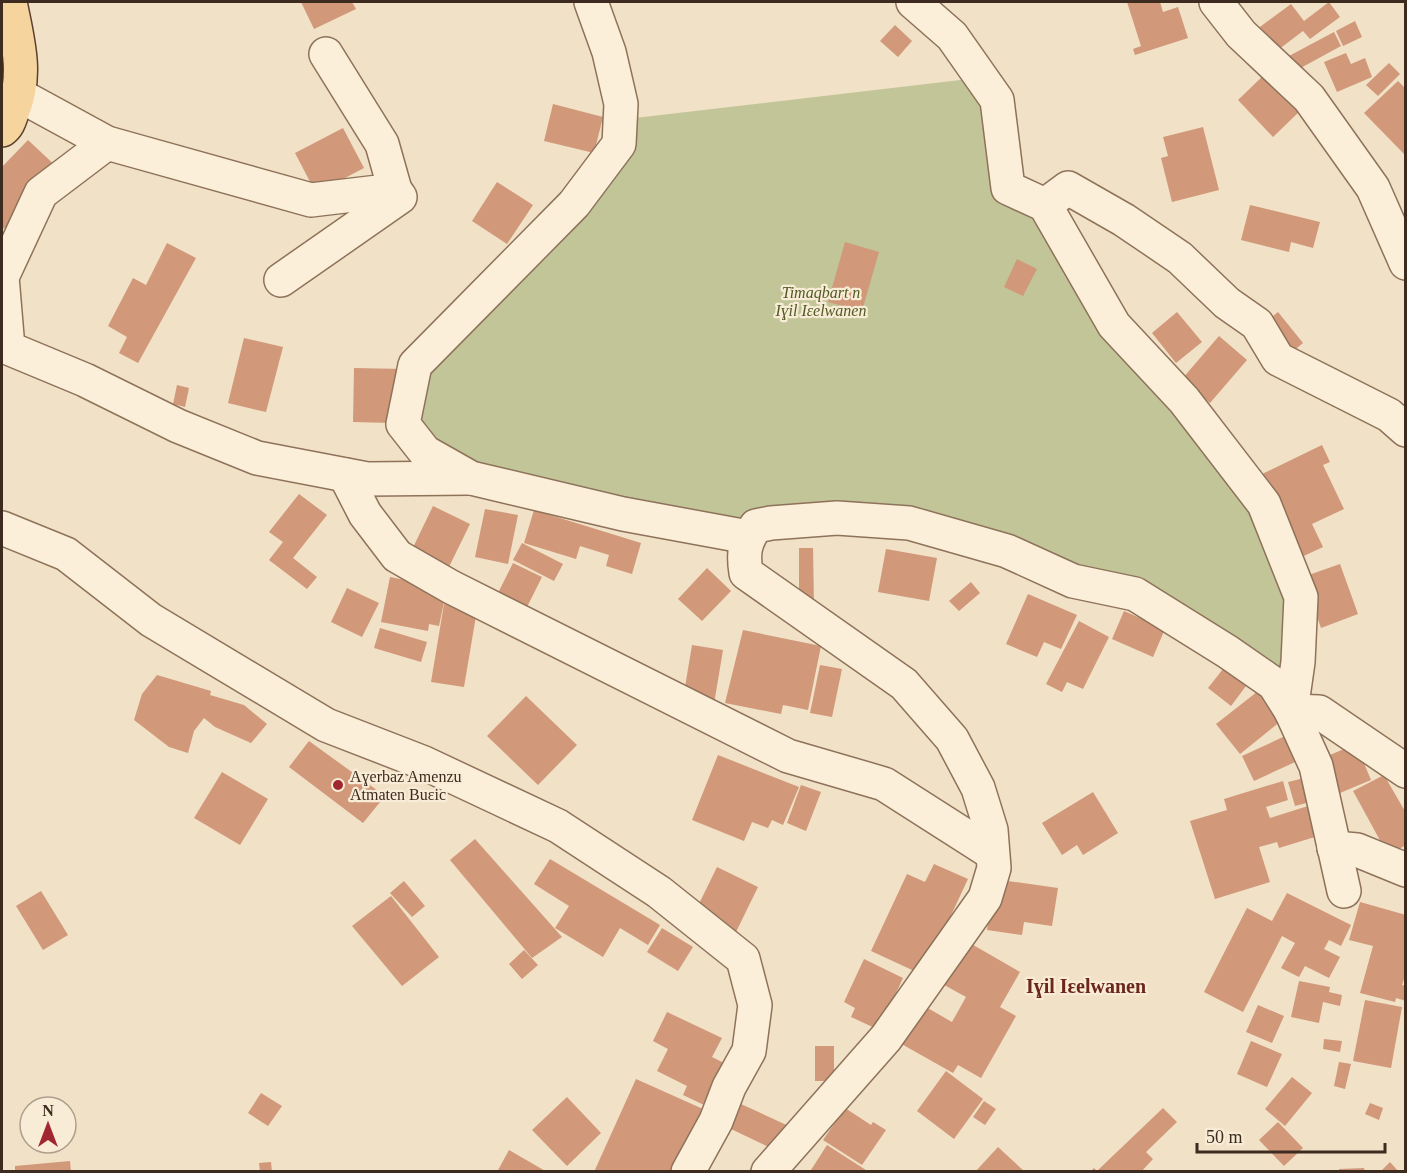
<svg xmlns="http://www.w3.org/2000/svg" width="1407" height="1173" font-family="'Times New Roman',serif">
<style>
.cemetery{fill:#c2c598}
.building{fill:#d1987a}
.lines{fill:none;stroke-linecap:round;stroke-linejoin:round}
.minor-casing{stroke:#8e725a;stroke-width:36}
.major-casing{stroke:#5b402e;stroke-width:36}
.minor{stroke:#fbefda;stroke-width:33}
.major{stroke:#f5d49d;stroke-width:33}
.poi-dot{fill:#a02730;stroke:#f8ecd6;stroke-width:2}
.labels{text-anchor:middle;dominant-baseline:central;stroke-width:4.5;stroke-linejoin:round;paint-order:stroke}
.park-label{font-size:16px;font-style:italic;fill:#505a24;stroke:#f8ecd6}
.poi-label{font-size:16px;fill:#3d2b1f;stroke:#f8ecd6;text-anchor:start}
.quarter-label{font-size:20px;font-weight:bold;fill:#6c271c;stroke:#f8ecd6}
</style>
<rect width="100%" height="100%" fill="#f1e1c6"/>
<polygon class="cemetery" points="969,79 1037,214 1175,407 1254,510 1289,599 1284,675 1077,569 1011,539 743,521 626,500 477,464 435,440 419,421 429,372 635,118"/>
<g class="building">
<polygon points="301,2 352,2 356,9 314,29"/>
<polygon points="1127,2 1160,2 1163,12 1178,7 1188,38 1135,55 1133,49 1141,46"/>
<polygon points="1329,2 1340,17 1310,39 1303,31 1270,56 1253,32 1291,4 1304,21"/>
<polygon points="1355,21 1362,37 1343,46 1336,31"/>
<polygon points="895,25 912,41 898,57 880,41"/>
<polygon points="1334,32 1341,46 1297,70 1289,56"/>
<polygon points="1346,53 1351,64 1365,58 1372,77 1337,92 1324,62"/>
<polygon points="1389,63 1400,74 1378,96 1366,85"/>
<polygon points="1266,73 1301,110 1273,137 1238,100"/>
<polygon points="1398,81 1406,89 1406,156 1364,113"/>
<polygon points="553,104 603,117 594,153 544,141"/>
<polygon points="1203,127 1219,190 1172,202 1161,158 1168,156 1163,137"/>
<polygon points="343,128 364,168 316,193 295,153"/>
<polygon points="28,140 60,170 4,229 2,226 2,167"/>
<polygon points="497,182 533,205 507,244 472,221"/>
<polygon points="1250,205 1320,222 1313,248 1291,242 1289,252 1241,240"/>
<polygon points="845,242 879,252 862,311 828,302"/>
<polygon points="167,243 196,258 138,363 119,353 127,337 108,326 133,278 146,285"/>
<polygon points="1017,259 1037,269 1023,296 1004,287"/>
<polygon points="1177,312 1202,342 1176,363 1152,333"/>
<polygon points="1278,312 1303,343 1286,357 1261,326"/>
<polygon points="1219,336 1247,360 1210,403 1182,379"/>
<polygon points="244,338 283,347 266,412 228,403"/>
<polygon points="354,368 404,369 391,423 353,422"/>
<polygon points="177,385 189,388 185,407 173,404"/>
<polygon points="1322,445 1330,462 1323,465 1344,509 1312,524 1323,547 1293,561 1260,475"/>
<polygon points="299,494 327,515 293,558 317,577 307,589 269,560 283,542 269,532"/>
<polygon points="433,506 470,524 445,575 408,558"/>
<polygon points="485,509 518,515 508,564 475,557"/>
<polygon points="534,510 641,543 632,574 606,566 609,555 580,546 576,559 524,543"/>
<polygon points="522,543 563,564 554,581 513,560"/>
<polygon points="799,548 813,548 814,605 799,605"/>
<polygon points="886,549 937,558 929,601 878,592"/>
<polygon points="513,563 542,577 524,613 495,599"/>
<polygon points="1340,564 1358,614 1321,628 1303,577"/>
<polygon points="707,568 731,591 702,621 678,599"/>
<polygon points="390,577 447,588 439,626 429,624 428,631 381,622"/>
<polygon points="971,582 980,593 959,611 949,601"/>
<polygon points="347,588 379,603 362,637 331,622"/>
<polygon points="1028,594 1077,615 1061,649 1044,642 1037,657 1006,644"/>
<polygon points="444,604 477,610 464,687 431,682"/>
<polygon points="1124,611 1165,629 1153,657 1112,639"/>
<polygon points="1079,621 1109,637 1083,689 1067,682 1062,692 1046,684"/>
<polygon points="380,628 427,642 421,662 374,648"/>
<polygon points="743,630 821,646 808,710 783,705 781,714 725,703"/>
<polygon points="692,645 723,650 714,704 683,699"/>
<polygon points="820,665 842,669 832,717 810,713"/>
<polygon points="1223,669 1246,686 1231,706 1208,688"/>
<polygon points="157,675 211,691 210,695 244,705 267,724 251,743 215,727 204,718 194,731 188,753 169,747 134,720 142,694"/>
<polygon points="1262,688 1286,717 1240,754 1216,724"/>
<polygon points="526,696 577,745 538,785 487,736"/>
<polygon points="1294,732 1306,757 1254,781 1242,756"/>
<polygon points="309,741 385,796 363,823 289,767"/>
<polygon points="1356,744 1371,780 1340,793 1325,757"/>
<polygon points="718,755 799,787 783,825 772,820 768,828 752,822 744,841 692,820"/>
<polygon points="222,772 268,799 240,845 194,818"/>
<polygon points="1384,775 1406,813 1406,845 1388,855 1353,791"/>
<polygon points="1308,777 1314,801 1295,806 1288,782"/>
<polygon points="1283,781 1288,800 1266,807 1270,818 1308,806 1318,836 1279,848 1277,842 1259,847 1270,882 1215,899 1190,821 1227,810 1224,799"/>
<polygon points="801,785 821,792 806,831 787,823"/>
<polygon points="1093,792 1118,833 1083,855 1077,845 1062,855 1042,823"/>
<polygon points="475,839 562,937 532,958 450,860"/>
<polygon points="550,859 660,925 648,945 620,928 603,957 555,928 569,906 534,884"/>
<polygon points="934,864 968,879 923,975 871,951 907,874 925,882"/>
<polygon points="717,867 758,887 736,932 695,912"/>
<polygon points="994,879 1058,888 1052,926 1024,922 1022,935 987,930"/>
<polygon points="404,881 425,906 412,917 390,893"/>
<polygon points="41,891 68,935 43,950 16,906"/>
<polygon points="1287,893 1351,925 1341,946 1329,940 1324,949 1340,957 1329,978 1305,966 1299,977 1281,968 1295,943 1282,936 1243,1012 1204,992 1247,908 1272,921"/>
<polygon points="391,896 439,957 402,986 352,926"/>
<polygon points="1360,902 1406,915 1406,973 1402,985 1406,986 1406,1001 1396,998 1395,1002 1360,993 1373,946 1349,940"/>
<polygon points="662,928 693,947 678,971 647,952"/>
<polygon points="961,938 1020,972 1000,1007 1016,1016 981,1078 958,1065 953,1073 898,1042 919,1003 952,1022 966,997 937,981"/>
<polygon points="524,950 538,965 522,979 509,964"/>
<polygon points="864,959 903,978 879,1030 851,1017 855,1008 844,1002"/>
<polygon points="1299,981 1330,987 1329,992 1342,995 1340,1006 1323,1002 1319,1023 1291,1017"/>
<polygon points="1365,1000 1402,1007 1391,1068 1353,1061"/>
<polygon points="1258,1005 1284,1016 1272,1043 1246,1032"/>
<polygon points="667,1012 722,1038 712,1057 724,1063 704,1105 683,1095 687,1086 657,1071 668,1049 653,1041"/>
<polygon points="1324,1039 1342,1041 1340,1052 1323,1049"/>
<polygon points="1251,1041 1282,1054 1267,1087 1237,1074"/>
<rect x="815" y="1046" width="19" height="35"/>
<polygon points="1339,1062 1351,1064 1345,1089 1334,1086"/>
<polygon points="946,1071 983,1099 954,1139 917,1111"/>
<polygon points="1292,1077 1312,1093 1285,1126 1265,1109"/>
<polygon points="636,1079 703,1109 674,1172 594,1172"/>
<polygon points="261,1093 282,1106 268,1126 248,1113"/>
<polygon points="567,1097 601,1133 567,1166 532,1130"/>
<polygon points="984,1101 996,1109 985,1125 973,1117"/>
<polygon points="1370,1103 1383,1108 1379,1120 1365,1114"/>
<polygon points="741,1104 791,1127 779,1152 729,1128"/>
<polygon points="845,1108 871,1125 873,1122 886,1130 862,1165 823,1140"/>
<polygon points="1163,1108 1177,1122 1146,1152 1153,1159 1141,1172 1090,1172 1094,1168 1097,1171"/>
<polygon points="1278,1122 1303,1148 1284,1166 1259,1140"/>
<polygon points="827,1145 869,1172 811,1170"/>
<polygon points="998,1147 1025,1172 975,1172"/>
<polygon points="509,1150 547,1172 497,1172"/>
<polygon points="70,1161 71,1172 15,1172 15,1166"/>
<polygon points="271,1162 272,1172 260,1172 259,1163"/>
<polygon points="1390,1162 1399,1172 1380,1172"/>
<polygon points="1364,1168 1365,1172 1339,1172 1339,1169"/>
</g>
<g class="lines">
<g class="minor-casing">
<g id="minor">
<polyline points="591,2 609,52 621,104 619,144 574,204 415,365 403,424 425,452 471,478 623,514 748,537"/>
<polyline points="913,2 952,36 997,100 1008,188 1045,205 1114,325 1184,400 1264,504 1301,597 1298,662 1291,711"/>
<polyline points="1216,2 1241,34 1309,98 1373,188 1406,263"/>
<polyline points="19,95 107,143 311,200 395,190 382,144 326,54"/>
<polyline points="107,143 41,193 2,277 8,348 85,380 178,426 257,458 367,479 470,478"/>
<polyline points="1045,205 1068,188 1124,220 1180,258 1227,303 1257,324 1278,359 1389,415 1406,430"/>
<polyline points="281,280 400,197 395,190"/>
<polyline points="345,475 365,514 397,556 451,587 788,756 884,784 992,853"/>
<polyline points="2,528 66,554 151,620 326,725 424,763 558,826 659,892 743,959 755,1005 749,1051 729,1087 716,1121 688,1172"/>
<polyline points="1291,711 1319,712 1406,771"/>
<polyline points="1334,848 1357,850 1406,870"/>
<path d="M768,1172L886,1038L985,898L994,868L991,830L978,788L952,739L904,684L746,573C743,554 744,543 756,526L771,523L837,518L909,523L1007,551L1073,581L1135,594L1228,652L1274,684L1291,711L1316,766L1344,891"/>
</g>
</g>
<g class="major-casing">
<path id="major" d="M2,130C9,125 10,118 13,110C28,74 17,38 10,2"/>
</g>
<use href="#minor" class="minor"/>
<use href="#major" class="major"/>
</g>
<circle class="poi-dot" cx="338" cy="785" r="6"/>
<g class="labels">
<g class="park-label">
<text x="821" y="292">Timaqbart n<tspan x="821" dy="18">Iɣil Iɛelwanen</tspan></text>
</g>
<g class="poi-label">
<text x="350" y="776">Aɣerbaz Amenzu<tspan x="350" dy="18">Atmaten Buɛic</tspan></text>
</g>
<g class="quarter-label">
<text x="1086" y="986">Iɣil Iɛelwanen</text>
</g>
</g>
<rect width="1407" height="1173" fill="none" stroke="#3d2b1f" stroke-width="6"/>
<g transform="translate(48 1125)"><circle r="28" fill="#f8ecd6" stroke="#ad9f8d" stroke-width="1.5"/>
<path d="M0-4.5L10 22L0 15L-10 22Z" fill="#a02730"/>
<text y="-9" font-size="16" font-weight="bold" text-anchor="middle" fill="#3d2b1f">N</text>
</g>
<path d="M1197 1143v9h188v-9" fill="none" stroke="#3d2b1f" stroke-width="3"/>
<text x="1206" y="1143" font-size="18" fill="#3d2b1f" stroke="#f8ecd6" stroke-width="4.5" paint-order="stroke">50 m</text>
</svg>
